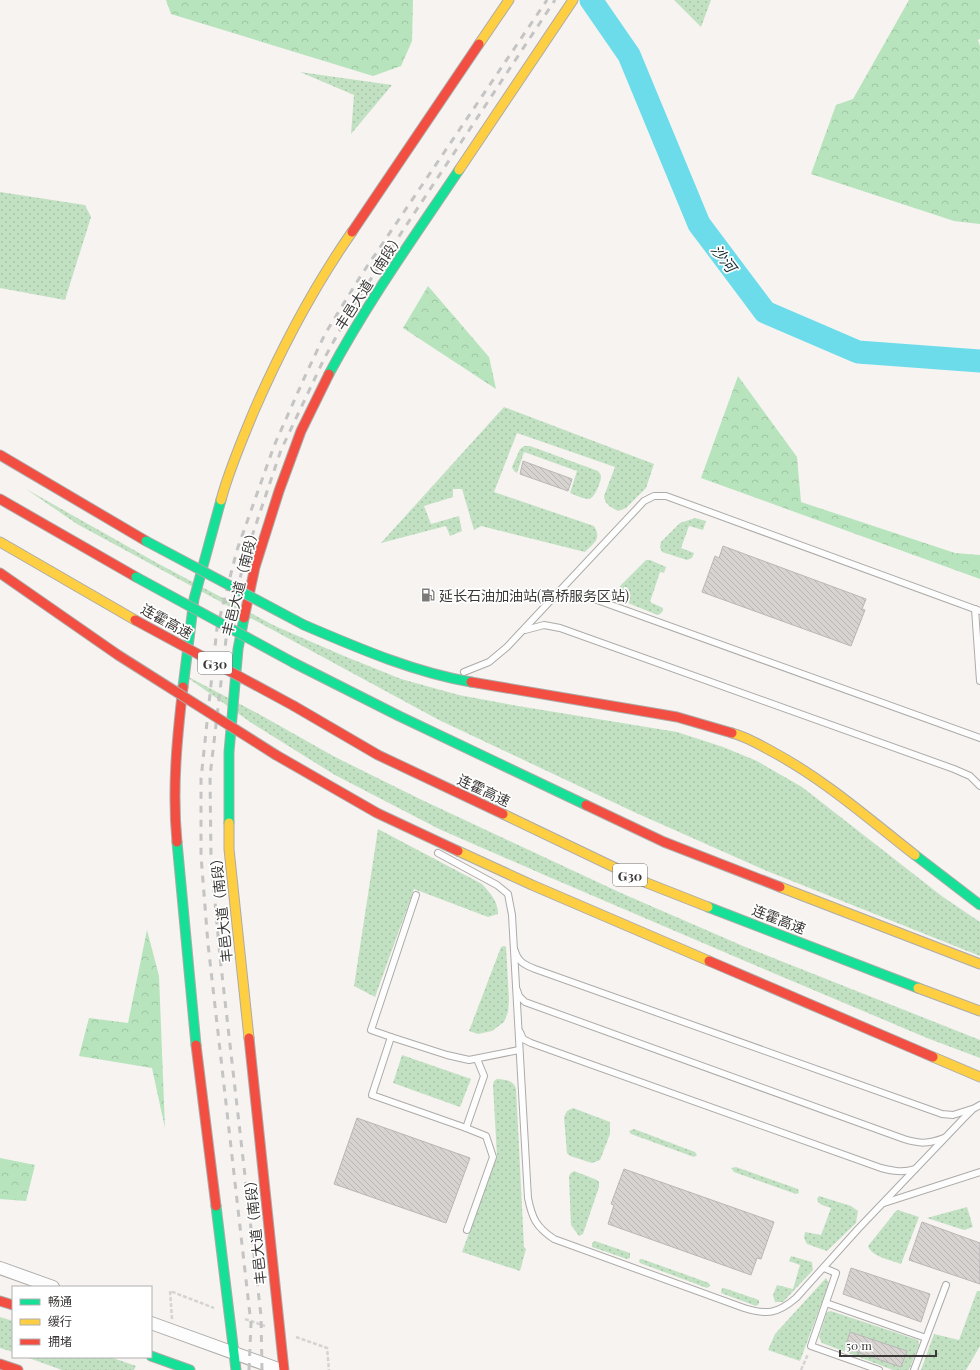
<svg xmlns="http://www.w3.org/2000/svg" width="980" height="1370" font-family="'Playfair Display','Noto Sans SC',serif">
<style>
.grass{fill:url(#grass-dots)}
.forest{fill:url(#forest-crowns)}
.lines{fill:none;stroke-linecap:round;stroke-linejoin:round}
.river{stroke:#6cdceb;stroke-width:23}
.building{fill:url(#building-back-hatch);stroke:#b9b7b5}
.lane-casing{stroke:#adaba9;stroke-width:8}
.street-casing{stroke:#adaba9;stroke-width:14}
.fast-casing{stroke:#adaba9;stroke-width:11}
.slow-casing{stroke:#adaba9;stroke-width:11}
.jam-casing{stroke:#adaba9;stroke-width:11}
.path{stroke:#d5d4d3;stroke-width:2.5;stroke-dasharray:4 2;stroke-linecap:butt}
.lane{stroke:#fefdfd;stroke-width:6}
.street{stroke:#fefdfd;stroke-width:12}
.fast{stroke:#16e098;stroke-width:9}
.slow{stroke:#ffcf43;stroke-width:9}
.jam{stroke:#f24e42;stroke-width:9}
.rail{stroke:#c5c4c4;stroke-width:3;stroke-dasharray:7 7;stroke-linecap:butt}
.fast-bridge-casing{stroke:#adaba9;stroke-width:11;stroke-linecap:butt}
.jam-bridge-casing{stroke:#adaba9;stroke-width:11;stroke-linecap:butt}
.fast-bridge{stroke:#16e098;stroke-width:9}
.jam-bridge{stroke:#f24e42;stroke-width:9}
.labels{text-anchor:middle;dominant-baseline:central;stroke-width:3.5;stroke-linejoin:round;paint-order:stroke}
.shield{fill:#fff;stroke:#767474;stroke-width:1}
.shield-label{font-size:13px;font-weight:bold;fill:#3b3938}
.street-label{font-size:14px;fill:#3b3938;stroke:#fff}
.poi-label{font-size:14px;fill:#3b3938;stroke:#fff;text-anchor:start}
.water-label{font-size:15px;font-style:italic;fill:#162e33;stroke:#fff}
</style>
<defs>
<pattern id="grass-dots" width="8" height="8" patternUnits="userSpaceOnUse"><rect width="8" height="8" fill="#c2e1c3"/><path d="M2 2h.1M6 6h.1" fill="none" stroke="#a8c2a8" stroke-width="1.8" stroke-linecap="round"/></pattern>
<pattern id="forest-crowns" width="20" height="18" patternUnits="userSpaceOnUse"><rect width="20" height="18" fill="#b7e4bc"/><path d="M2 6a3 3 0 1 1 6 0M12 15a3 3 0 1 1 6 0" fill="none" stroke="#9ec4a2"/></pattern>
<pattern id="building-back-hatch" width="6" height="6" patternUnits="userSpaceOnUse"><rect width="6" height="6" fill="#d6d3d1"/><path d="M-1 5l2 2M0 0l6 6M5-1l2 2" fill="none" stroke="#b9b6b4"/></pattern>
</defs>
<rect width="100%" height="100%" fill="#f6f3f0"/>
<g class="grass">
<polygon points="674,0 711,0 701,27"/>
<polygon points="300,72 392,85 351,134 354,95"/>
<polygon points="0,192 85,205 91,217 65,300 0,288"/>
<path d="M504,407L654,464L646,488L626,508L618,511C611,507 605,505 604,496L615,467L517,433L494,492L594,526C602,539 594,543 585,552L481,526L474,530L462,489H453V497L424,506L431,524L459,516L462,531L450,536L446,526L381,543Z"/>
<path d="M524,446H530L598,471C599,473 601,474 601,477C601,482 594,499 589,499C583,499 575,495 570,493L577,471L524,452L517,473L514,471L512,467L520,449Z"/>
<polygon points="26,489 157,563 275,626 344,656 401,679 459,695 518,706 677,732 723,747 757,761 802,787 943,897 980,922 980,956 767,871 634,812 439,720 77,524"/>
<polygon points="695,518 706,521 703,530 689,526 681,548 694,553 692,558 687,560 662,552 660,547 661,542 680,523"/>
<path d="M646,560H650L666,567L664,573L660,572L650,602L663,608V611L660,614L657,615C650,611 626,604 621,598C618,595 618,591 620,586Z"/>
<polygon points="181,673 257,713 335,757 422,800 621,893 743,946 980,1040 980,1058 927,1038 738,958 549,877 439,829 335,775 253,724"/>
<path d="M378,829L482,884C490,893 498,901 498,914L488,917L414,889L375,997L354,986Z"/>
<polygon points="504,946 506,947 509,1000 508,1012 504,1022 492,1031 478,1034 469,1031 501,947"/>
<polygon points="402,1055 471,1079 460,1107 393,1083"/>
<path d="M497,1079C505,1080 512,1079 516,1088L524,1247L526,1249L520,1271L462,1252L497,1156L493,1085L494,1081Z"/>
<polygon points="573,1108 610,1122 610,1134 600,1160 592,1163 570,1156 567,1153 564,1117 567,1111"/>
<polygon points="634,1129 695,1152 697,1155 694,1157 631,1134 629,1131"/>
<polygon points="736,1167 798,1189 799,1193 796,1194 734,1172 731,1168"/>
<polygon points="574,1171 597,1180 599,1182 599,1187 583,1234 579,1236 571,1225 569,1176 571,1173"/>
<path d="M819,1196L851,1206L858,1211L856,1223L827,1251L807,1244L804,1238L805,1232L821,1235L831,1208C825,1206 818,1205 817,1199Z"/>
<polygon points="967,1207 973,1227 964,1230 927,1218"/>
<path d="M898,1210L919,1217L901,1264C891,1260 872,1257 868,1246L896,1211Z"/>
<polygon points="595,1241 630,1253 630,1258 627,1259 592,1247 592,1243"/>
<polygon points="791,1256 812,1262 813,1270 783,1302 775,1302 773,1295 777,1285 793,1289 800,1265 789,1261"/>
<polygon points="640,1259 642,1259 709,1283 710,1286 707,1288 640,1263 639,1261"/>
<polygon points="826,1278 829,1283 800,1361 768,1350 775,1334"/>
<polygon points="722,1288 724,1288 759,1300 759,1304 756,1306 721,1293"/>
<polygon points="977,1291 980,1291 980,1346 966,1370 921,1370 934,1334 959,1340"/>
<polygon points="831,1311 918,1340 919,1345 909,1370 893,1370 822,1343 819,1337 827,1312"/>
<polygon points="0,1317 13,1321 13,1352 0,1348"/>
<polygon points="26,1357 110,1357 136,1366 134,1370 62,1370"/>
</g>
<g class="forest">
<polygon points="166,0 413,0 412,41 401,66 373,76 171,14"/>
<polygon points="909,0 980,0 980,39 978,40 980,46 980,224 954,221 811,174 836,105 853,99"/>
<polygon points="428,286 489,357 496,389 403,328"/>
<polygon points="738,376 797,457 801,502 955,553 980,555 980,579 701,478"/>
<polygon points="147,930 159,976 165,1128 152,1068 79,1056 89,1018 128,1023"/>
<polygon points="0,1158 35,1165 26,1201 0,1199"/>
</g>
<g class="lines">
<polyline class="river" points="591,0 629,55 699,224 765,312 858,352 980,361"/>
</g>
<g class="building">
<polygon points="523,461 572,479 568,491 520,474"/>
<polygon points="723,546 866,599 862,609 865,610 851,646 702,592 715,556 719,558"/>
<polygon points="357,1118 470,1158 446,1223 334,1184"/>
<polygon points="624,1169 774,1222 761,1259 757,1258 751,1275 608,1224 614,1205 611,1204"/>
<polygon points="922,1222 980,1243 980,1284 909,1260"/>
<polygon points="851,1268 930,1294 921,1322 843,1294"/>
<polygon points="850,1332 907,1351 901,1367 845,1348"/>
</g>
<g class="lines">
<g class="lane-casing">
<g id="lane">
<path d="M556,598C566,592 575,593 586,596L980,738"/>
<polyline points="975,609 980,681"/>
<polyline points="525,630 544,625 560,628 954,769 970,776 980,786"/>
<polyline points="464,672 489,662 507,647 644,501 654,496 666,496 980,611"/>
<path d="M438,853L497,885L508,894L512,915L528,1198C532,1218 536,1227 554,1239L744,1308C767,1315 777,1314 796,1298L858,1229L963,1119L973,1109L980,1105"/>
<path d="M515,951C518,962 525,965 535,969L942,1114L953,1115L972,1109"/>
<path d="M517,990L519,996L525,1002L904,1139C920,1144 928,1144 944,1138"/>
<path d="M520,1032L523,1039L531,1043L881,1168C893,1171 903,1173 915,1169"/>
<polyline points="391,1037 371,1030 416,895"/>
<polyline points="477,1059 484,1076 466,1128 372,1095 391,1037 447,1055 469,1060 519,1050"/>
<polyline points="466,1128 486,1136 493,1157 467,1230"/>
<polyline points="884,1203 980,1172"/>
<polyline points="824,1268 836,1273 811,1346 879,1370"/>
<polyline points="826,1303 926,1338"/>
<polyline points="914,1370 946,1285"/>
</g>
</g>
<g class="street-casing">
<g id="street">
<polyline points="0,1268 53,1287"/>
<polyline points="151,1323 281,1370"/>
</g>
</g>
<g class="fast-casing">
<g id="fast">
<path d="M329,374C367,303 414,237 459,170"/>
<path d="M304,625C358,648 413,672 471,682"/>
<polyline points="294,663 399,716 586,805"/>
<polyline points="183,687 194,599 221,500"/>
<polyline points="229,823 229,752 238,649 244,618"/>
<polyline points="177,842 196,1045"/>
<polyline points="915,855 980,905"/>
<polyline points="708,907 918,988"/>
<polyline points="216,1206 236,1370"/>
<polyline points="151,1356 190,1370"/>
</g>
</g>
<g class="slow-casing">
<g id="slow">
<polyline points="479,44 509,0"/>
<polyline points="459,170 573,0"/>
<path d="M221,500C229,470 242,440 254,411C281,349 313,288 352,232"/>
<polyline points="0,542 135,620"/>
<path d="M732,733C747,737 760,745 773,752C825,780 869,819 915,855"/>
<polyline points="503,814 647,883 708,907"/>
<polyline points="229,823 229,849 249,1038"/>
<polyline points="458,851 532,885 709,961"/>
<polyline points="780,887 980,964"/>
<polyline points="918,988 980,1011"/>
<polyline points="933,1057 980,1077"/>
</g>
</g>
<g class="jam-casing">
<g id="jam">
<polyline points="352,232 479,44"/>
<polyline points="0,455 146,541"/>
<polyline points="0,499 136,577"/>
<polyline points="0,573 118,655"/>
<polyline points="244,618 255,567 279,491 301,431 329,374"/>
<polyline points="471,682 677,717 732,733"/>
<polyline points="294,706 378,755 503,814"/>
<polyline points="276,755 377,813 458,851"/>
<polyline points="586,805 664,842 780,887"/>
<path d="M177,842C172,790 177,738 183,687"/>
<polyline points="709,961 933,1057"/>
<polyline points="249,1038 284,1370"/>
<polyline points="196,1045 216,1206"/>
<polyline points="0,1301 13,1305"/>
<polyline points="0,1364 18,1370"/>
</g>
</g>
<g class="path">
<polyline points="172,1319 170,1291 214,1308"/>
<polyline points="245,1319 265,1326"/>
<polyline points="296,1337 327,1348 329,1370"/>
<polyline points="801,1370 808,1354"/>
</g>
<use href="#lane" class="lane"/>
<use href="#street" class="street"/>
<use href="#fast" class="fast"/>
<use href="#slow" class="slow"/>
<use href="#jam" class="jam"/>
<g class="rail">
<polyline points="249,1370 251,1324 208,944 201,856 201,779 217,628 237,550 274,446 306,374 325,334 360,277 547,0"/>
<polyline points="262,1370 261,1316 220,957 211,858 210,776 227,631 246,554 281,450 324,359 353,306 555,0"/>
</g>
<g class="fast-bridge-casing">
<g id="fast-bridge">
<polyline points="146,541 304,625"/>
<polyline points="136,577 294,663"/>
</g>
</g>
<g class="jam-bridge-casing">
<g id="jam-bridge">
<polyline points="135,620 294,706"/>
<polyline points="118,655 276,755"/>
</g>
</g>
<use href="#fast-bridge" class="fast-bridge"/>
<use href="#jam-bridge" class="jam-bridge"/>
</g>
<defs>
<g id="fuel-bare" transform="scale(1.08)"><path d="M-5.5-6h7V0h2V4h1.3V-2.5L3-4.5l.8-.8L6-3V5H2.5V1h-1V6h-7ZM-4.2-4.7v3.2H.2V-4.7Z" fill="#7c7a78" stroke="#fff" stroke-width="2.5" paint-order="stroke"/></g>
</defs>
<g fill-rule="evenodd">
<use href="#fuel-bare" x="428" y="595"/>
</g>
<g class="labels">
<g class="shield">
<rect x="198" y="652" width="34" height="22" rx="3"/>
<rect x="613" y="864" width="34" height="22" rx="3"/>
</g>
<g class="shield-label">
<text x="215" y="663">G30</text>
<text x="630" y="875">G30</text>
</g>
<g class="street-label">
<text transform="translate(369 281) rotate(-57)">丰邑大道（南段）</text>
<text transform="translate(240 581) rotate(-76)">丰邑大道（南段）</text>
<text transform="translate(167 621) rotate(29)">连霍高速</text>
<text transform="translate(484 790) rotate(25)">连霍高速</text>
<text transform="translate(221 907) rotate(-96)">丰邑大道（南段）</text>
<text transform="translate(779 919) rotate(21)">连霍高速</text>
<text transform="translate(255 1229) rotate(-96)">丰邑大道（南段）</text>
</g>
<g class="poi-label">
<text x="439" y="595">延长石油加油站(高桥服务区站)</text>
</g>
<g class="water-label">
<text transform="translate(724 258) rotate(53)">沙河</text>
</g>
</g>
<rect x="12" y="1286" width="140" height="72" fill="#ffffff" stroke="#b1b0af"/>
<rect x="20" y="1299" width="20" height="6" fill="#16e098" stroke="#b1b0af"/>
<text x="48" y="1306" font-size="12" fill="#3b3938">畅通</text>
<rect x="20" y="1319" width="20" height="6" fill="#ffcf43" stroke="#b1b0af"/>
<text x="48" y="1326" font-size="12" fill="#3b3938">缓行</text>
<rect x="20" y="1339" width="20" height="6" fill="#f24e42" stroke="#b1b0af"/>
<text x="48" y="1346" font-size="12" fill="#3b3938">拥堵</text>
<path d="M840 1350v6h96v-6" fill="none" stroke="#3b3938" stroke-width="2"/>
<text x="846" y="1350" font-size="12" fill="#3b3938" stroke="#ffffff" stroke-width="3" paint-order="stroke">50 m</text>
</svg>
